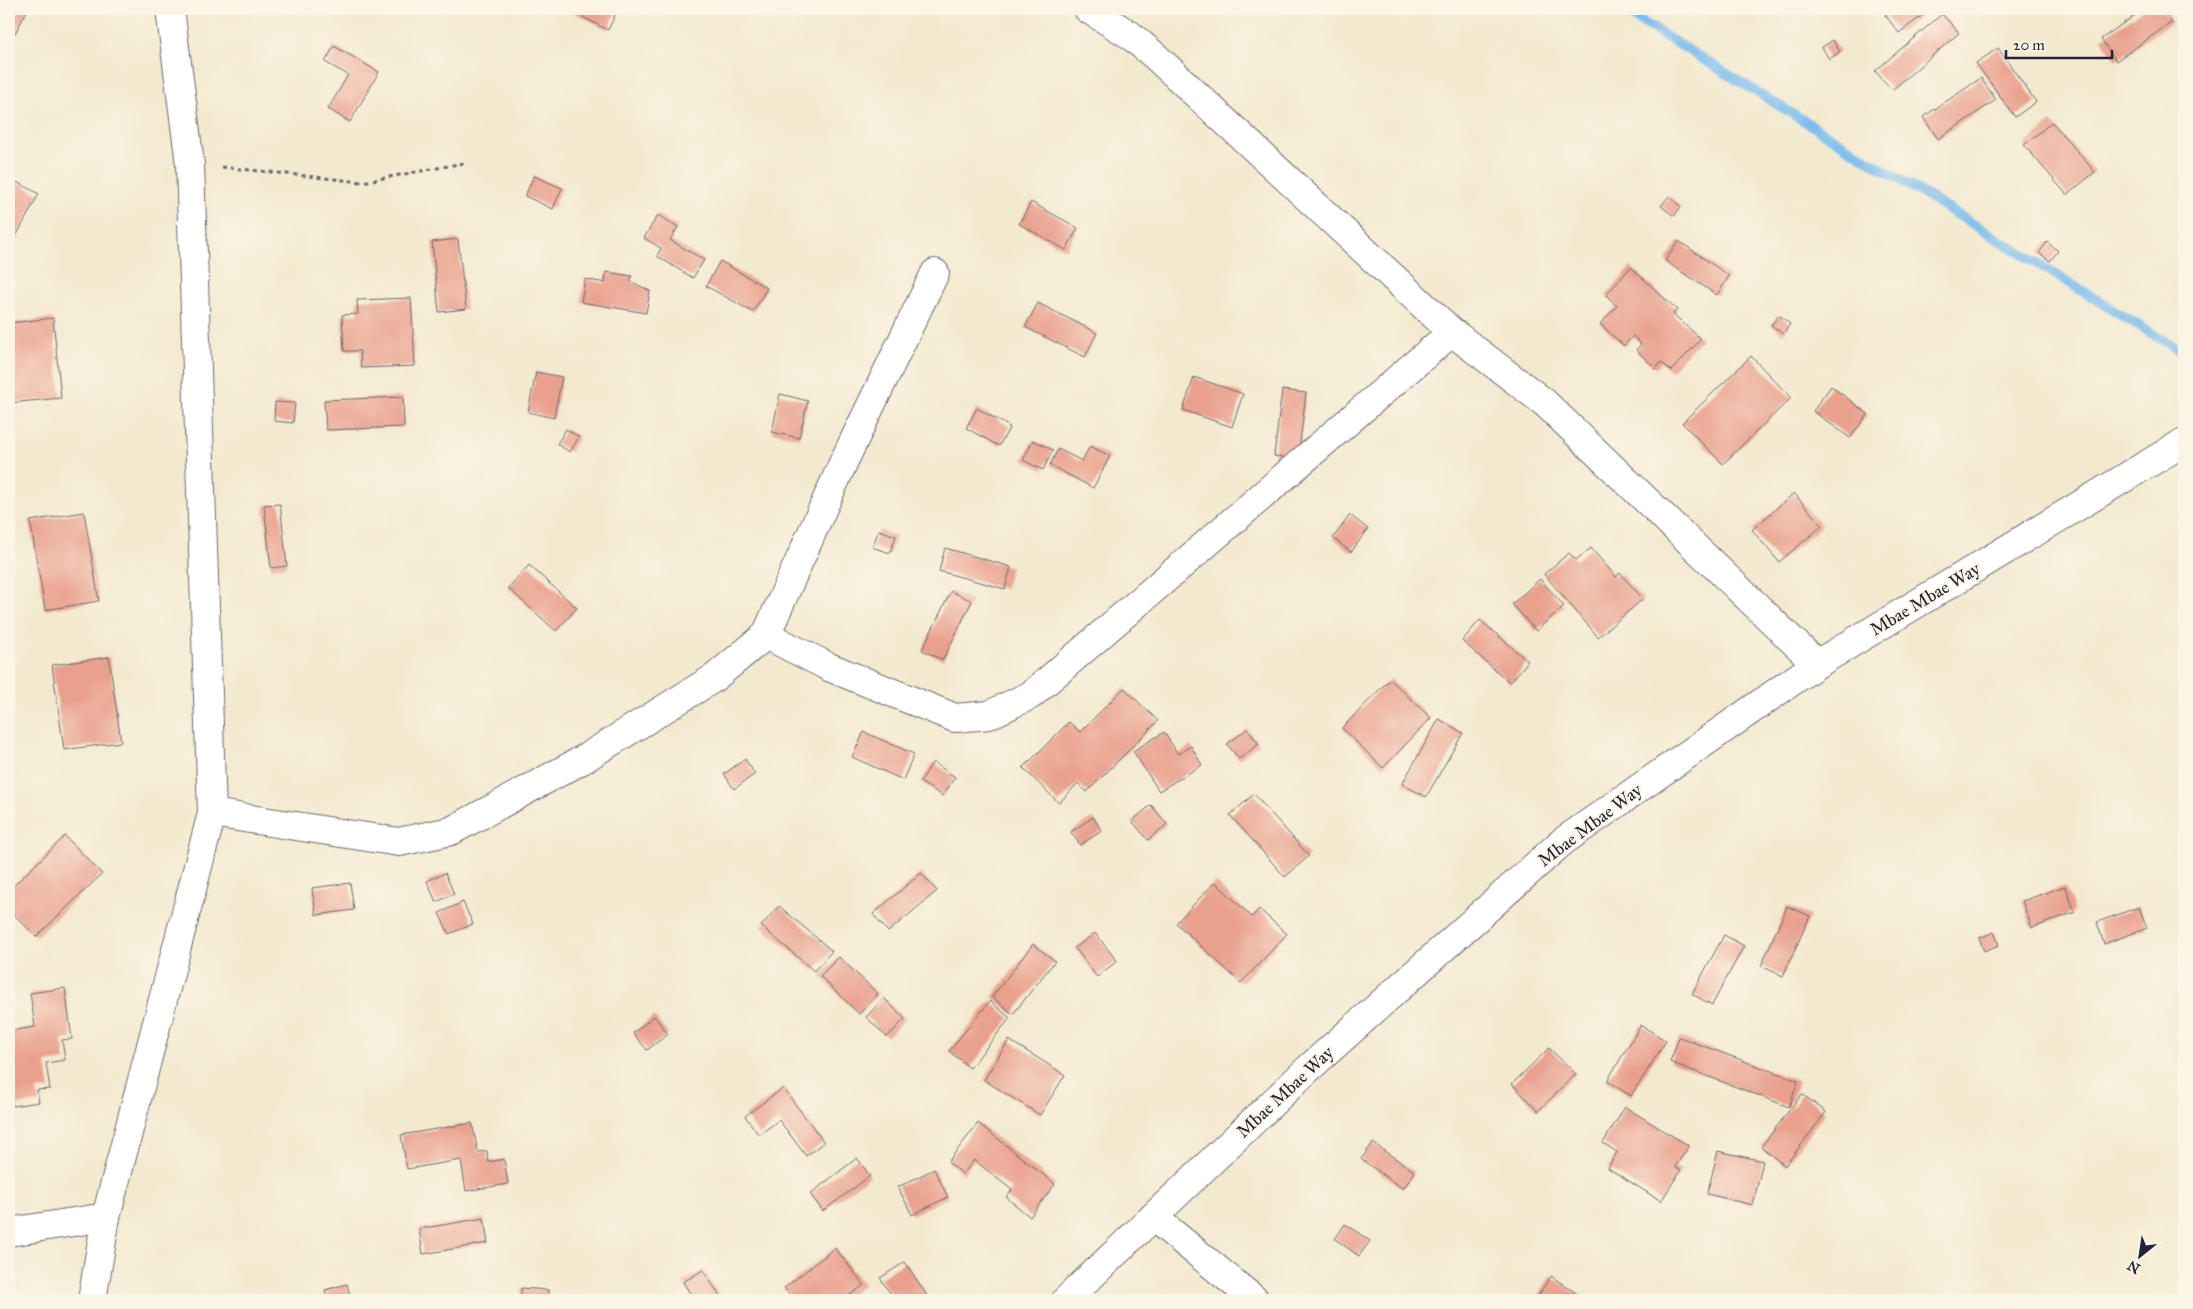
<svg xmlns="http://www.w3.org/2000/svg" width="2193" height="1309" font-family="'IM FELL Great Primer',serif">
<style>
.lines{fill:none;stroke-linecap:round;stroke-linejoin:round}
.stream{stroke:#78bbee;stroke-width:10}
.building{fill:#e9a08d}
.minor-casing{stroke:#6b686f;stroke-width:30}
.tertiary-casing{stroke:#6b686f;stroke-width:30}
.path{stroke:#6b686f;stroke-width:3;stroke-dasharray:4 4;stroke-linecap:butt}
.minor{stroke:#fff;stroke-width:28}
.tertiary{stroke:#fff;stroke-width:28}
.labels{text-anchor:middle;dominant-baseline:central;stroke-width:4;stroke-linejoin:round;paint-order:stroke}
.street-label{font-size:18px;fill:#22223b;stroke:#fcf5e5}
</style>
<rect width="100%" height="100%" fill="#fcf5e5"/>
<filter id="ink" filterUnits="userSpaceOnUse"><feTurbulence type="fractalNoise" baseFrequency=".02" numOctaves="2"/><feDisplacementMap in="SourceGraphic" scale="10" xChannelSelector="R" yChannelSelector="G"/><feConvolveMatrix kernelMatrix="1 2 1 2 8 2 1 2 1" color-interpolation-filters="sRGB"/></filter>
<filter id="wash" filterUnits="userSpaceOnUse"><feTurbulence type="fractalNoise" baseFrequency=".0096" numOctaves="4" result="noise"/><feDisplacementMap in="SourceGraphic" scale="20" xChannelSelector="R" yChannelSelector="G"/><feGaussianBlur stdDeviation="1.12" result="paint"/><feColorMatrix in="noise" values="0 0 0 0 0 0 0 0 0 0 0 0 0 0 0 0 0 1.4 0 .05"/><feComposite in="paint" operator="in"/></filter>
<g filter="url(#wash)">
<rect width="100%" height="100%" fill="#f3e9cf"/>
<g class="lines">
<polyline class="stream" points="1621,9 2184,353"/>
</g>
<g id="blocks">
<g class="building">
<polygon points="9,9 28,9 14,35 9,32"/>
<polygon points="567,9 618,9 608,30"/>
<polygon points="1894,9 1931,9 1899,33 1885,15"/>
<polygon points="2144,9 2162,9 2172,22 2116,61 2101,39"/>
<polygon points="1942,14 1959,33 1892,90 1875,71"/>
<polygon points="1833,40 1840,52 1829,59 1822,47"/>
<polygon points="334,46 379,72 350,122 328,109 348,75 325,62"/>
<polygon points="1998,48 2036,102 2015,117 1976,63"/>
<polygon points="1981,78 1996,100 1938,139 1923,117"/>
<polygon points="2052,122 2095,172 2067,195 2024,145"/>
<polygon points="534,176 562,188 553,209 525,196"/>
<polygon points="9,178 39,194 14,240 9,237"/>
<polygon points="1669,196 1681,207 1674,216 1661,206"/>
<polygon points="1031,202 1078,228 1066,250 1019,224"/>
<polygon points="658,215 678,227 670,240 704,260 693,278 657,256 661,248 644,238"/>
<polygon points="458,239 466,309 439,312 432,242"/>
<polygon points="1679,241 1729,276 1717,295 1665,261"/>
<polygon points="2047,242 2058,251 2050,261 2039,253"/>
<polygon points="720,261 767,288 753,312 706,286"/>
<polygon points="1631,267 1677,310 1673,314 1701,339 1671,371 1661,362 1656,369 1636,350 1641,344 1633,336 1624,346 1600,324 1617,306 1606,295"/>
<polygon points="606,272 632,276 630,281 650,291 646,313 581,302 585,279 605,283"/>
<polygon points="411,298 415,366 361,368 360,351 344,351 342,315 358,314 357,300"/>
<polygon points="1038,303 1097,333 1085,357 1025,327"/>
<polygon points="1779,315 1790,324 1783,334 1771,325"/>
<polygon points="53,318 61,398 9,403 9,323"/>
<polygon points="1751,356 1791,398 1723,464 1682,423"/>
<polygon points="536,372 562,377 554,418 528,412"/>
<polygon points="1194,377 1243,394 1232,427 1183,410"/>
<polygon points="1831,386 1868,414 1850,438 1813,411"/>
<polygon points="1282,390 1306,393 1298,459 1274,456"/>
<polygon points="780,394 808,401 799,438 772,432"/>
<polygon points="403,397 404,427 326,430 324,400"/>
<polygon points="275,402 295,403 293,423 274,421"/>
<polygon points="977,408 1010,427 999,446 966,428"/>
<polygon points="566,429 579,437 570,452 557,444"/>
<polygon points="1033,440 1053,450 1043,470 1023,460"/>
<polygon points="1090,446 1110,456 1093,488 1050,465 1058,449 1082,461"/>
<polygon points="1794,493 1822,526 1779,562 1752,530"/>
<polygon points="280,504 287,566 271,568 264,505"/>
<polygon points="84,512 99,601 45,610 30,521"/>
<polygon points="1350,515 1368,529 1351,552 1333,538"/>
<polygon points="879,530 896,536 890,553 872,547"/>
<polygon points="945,548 1011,567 1005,589 939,571"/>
<polygon points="1591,548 1616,577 1620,573 1643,599 1598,637 1544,574 1569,553 1576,560"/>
<polygon points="529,565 577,608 556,631 508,588"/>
<polygon points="1540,579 1564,606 1536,631 1512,604"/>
<polygon points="951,591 972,601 943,660 922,650"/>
<polygon points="1480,620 1528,661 1510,683 1462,641"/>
<polygon points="109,657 121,742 64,750 52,665"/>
<polygon points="1390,679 1431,718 1383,768 1342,728"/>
<polygon points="1124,688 1158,721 1087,792 1078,783 1059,803 1023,768 1069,722 1080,732"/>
<polygon points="1439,719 1463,733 1426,797 1402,784"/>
<polygon points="1247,729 1259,744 1239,759 1227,744"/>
<polygon points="864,732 914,754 903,780 852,757"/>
<polygon points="1164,732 1178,754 1191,746 1202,765 1159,791 1133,751"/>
<polygon points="745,759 755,774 734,789 724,774"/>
<polygon points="933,762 955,777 943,796 920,782"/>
<polygon points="1254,794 1309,856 1285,877 1230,815"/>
<polygon points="1151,805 1167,824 1148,840 1132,821"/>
<polygon points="1093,817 1102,831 1080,845 1071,832"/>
<polygon points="65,836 102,874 36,937 9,909 9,890"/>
<polygon points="445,873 454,894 436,902 427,881"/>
<polygon points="921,873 937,891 888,932 873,914"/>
<polygon points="1215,882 1252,917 1259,909 1287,934 1241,983 1176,923"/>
<polygon points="350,883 354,910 316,915 312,888"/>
<polygon points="2065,886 2075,912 2032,928 2022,901"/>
<polygon points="463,902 473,924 449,934 439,913"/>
<polygon points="779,906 832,951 814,971 761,926"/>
<polygon points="1787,906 1810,916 1783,976 1761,966"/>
<polygon points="2139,907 2147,928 2104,944 2097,922"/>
<polygon points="1994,932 1999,945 1984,951 1979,938"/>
<polygon points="1095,933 1117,961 1097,977 1075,948"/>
<polygon points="1724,935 1744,946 1712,1005 1692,994"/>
<polygon points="1033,944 1055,961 1013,1014 992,997"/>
<polygon points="839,957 878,994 859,1014 820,976"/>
<polygon points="65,988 72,1039 62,1040 65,1060 46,1063 50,1089 37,1090 39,1102 13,1106 10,1092 9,1092 9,1031 35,1027 30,993"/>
<polygon points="884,998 905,1019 887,1037 866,1017"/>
<polygon points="990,1001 1010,1018 970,1068 949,1051"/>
<polygon points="654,1016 668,1034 647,1050 633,1033"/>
<polygon points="1641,1025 1666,1041 1631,1096 1607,1081"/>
<polygon points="1679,1037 1798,1081 1789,1107 1670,1062"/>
<polygon points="1009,1040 1065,1075 1040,1115 984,1080"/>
<polygon points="1549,1048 1576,1074 1538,1111 1512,1084"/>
<polygon points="783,1088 824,1142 806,1156 779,1120 759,1135 745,1116"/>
<polygon points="1802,1094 1826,1112 1785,1166 1761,1147"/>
<polygon points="1625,1107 1689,1146 1675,1167 1681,1170 1661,1201 1608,1168 1617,1152 1603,1143"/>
<polygon points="472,1123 478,1152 487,1151 488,1162 504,1159 508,1184 466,1191 461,1160 407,1169 401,1135"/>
<polygon points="978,1123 1055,1184 1030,1217 1006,1197 1012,1190 974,1160 963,1174 948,1162"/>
<polygon points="1373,1143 1415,1172 1403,1189 1361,1159"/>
<polygon points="1718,1151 1763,1161 1753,1205 1707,1194"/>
<polygon points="857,1158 870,1176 823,1211 810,1194"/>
<polygon points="934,1169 948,1197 912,1215 898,1187"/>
<polygon points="484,1218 488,1243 423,1254 419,1229"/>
<polygon points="1345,1224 1370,1241 1359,1256 1335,1239"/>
<polygon points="835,1248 864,1285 843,1300 794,1300 784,1288"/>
<polygon points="905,1262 930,1300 895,1300 880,1278"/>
<polygon points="703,1270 722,1299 720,1300 694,1300 683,1282"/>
<polygon points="1551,1276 1586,1300 1535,1300"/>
<polygon points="347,1284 351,1300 327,1300 325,1290"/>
<polygon points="521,1288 548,1290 548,1300 521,1300"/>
</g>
</g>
</g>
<g filter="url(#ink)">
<use href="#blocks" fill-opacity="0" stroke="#6b686f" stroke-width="1"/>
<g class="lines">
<g class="minor-casing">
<g id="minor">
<polyline points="1088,9 1130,35 1155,56 1452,332 1545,403 1817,664"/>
<polyline points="766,635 844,461 935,273"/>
<polyline points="212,813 399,842 451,831 582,760 714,678 766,635 829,667 955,718 989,715 1031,695 1452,332"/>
<polyline points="1153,1217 1255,1300"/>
<polyline points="9,1232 106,1217"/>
<polyline points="92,1300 106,1217 212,813 190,164 170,9"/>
</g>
</g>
<g class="tertiary-casing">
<polyline id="tertiary" points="1066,1300 1308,1069 1562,842 1817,664 2184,442"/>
</g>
<polyline class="path" points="222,167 362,182 464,163"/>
<use href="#minor" class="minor"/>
<use href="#tertiary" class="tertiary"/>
</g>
</g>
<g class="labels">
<g class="street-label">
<text transform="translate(1925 599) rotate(-31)">Mbae Mbae Way</text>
<text transform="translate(1590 825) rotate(-37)">Mbae Mbae Way</text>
<text transform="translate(1285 1092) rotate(-43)">Mbae Mbae Way</text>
</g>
</g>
<rect width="2193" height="1309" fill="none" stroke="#fcf5e5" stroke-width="30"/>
<g transform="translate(2140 1256) rotate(210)" stroke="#fcf5e5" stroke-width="4" paint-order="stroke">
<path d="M0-4L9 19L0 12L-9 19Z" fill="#22223b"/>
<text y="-8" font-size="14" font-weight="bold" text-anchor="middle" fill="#22223b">N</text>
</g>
<path d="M2006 50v8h106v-8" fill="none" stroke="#22223b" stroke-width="2.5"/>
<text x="2013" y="50" font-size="15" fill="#22223b" stroke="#fcf5e5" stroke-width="4" paint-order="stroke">20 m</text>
</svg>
